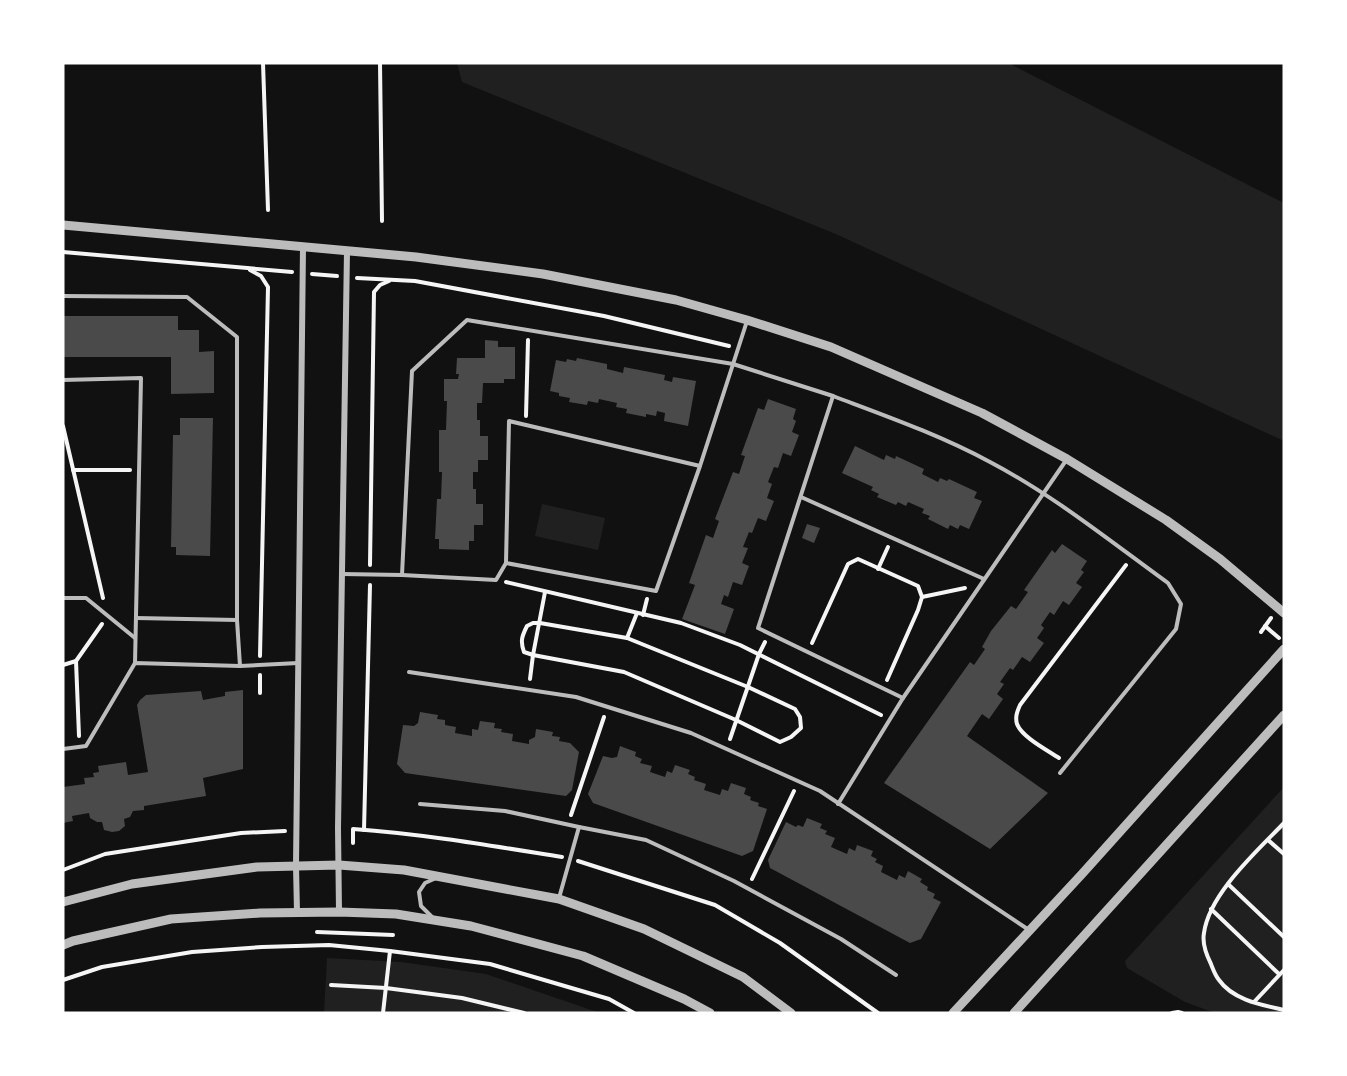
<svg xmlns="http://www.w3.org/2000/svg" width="1347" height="1076" font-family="Arial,sans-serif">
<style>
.green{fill:#202020}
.building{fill:#4a4a4a}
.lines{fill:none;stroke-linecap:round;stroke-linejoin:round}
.path{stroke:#f5f5f5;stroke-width:4}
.service{stroke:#bcbcbc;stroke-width:4}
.minor{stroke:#bcbcbc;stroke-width:6}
.tertiary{stroke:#bcbcbc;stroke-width:9}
</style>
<rect width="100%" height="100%" fill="#111"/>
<g class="green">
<polygon points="457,63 1008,63 1284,203 1284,441 838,235 462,82"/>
<polygon points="542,504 605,518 598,550 535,536"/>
<polygon points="1284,787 1284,1013 1215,1013 1185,1002 1127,968 1125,961"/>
<polygon points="327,958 401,962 486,974 600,1013 324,1013"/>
</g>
<g class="building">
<polygon points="63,316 178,316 178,330 199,330 199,352 214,351 214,393 171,394 171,357 63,357"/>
<polygon points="485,340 498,341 498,347 515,347 515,379 504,379 504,383 483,383 482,403 477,403 477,420 480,420 480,436 488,436 488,460 478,460 478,472 473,472 473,489 476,489 476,504 483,504 483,525 474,525 474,541 469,541 469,550 439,549 439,539 435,539 437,499 441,499 442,472 439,472 439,430 446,430 447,401 444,401 444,379 458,379 459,374 456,374 457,358 485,358"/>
<polygon points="577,358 607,364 607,369 623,373 624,367 665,375 664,380 672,382 673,377 696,381 688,426 664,421 665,413 657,411 656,416 646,414 646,417 626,413 627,409 616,407 617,403 599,399 598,403 588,401 587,405 569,402 570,398 559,396 559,393 550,391 556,360 566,362 567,359 576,361"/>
<polygon points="768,399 796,409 793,419 796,421 792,432 799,435 791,456 783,453 778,468 774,467 768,482 772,484 767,498 774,501 766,521 758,518 752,533 749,532 743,547 748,548 742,563 749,566 742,585 733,582 728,597 724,595 721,604 734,609 725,634 682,619 695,585 689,583 706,535 713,538 719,521 715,519 733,472 739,474 745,456 741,455 758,408 764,410"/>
<polygon points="180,418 213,418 210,556 176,555 176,547 171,547 173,435 180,435"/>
<polygon points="855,446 884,460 886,455 895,459 896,456 924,469 922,474 938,482 940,478 947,481 949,479 977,492 974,498 982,501 969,529 960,525 958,529 950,525 948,529 928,519 930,516 922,513 924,509 908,502 906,506 898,502 896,505 877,497 879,494 871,490 873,487 842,473"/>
<polygon points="807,524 820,528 814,543 802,538"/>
<polygon points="1062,544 1087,561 1081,570 1084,572 1076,583 1082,587 1069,605 1063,601 1054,615 1050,612 1041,625 1044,628 1037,638 1044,643 1030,662 1022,657 1013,670 1010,668 1000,682 1004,684 997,694 1003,699 989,719 982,714 967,736 1048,793 990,849 884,783 970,662 974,665 985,649 982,647 991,631 1011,606 1016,609 1028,592 1024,590 1052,550 1055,553"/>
<polygon points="243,690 243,769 203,778 206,796 144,806 144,810 133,811 130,817 124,819 125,826 119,831 112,832 104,830 102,822 97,822 90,818 89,813 72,816 73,821 63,823 63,787 85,784 84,778 94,777 93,773 99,772 98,766 126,762 128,775 148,772 137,705 140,700 146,695 201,691 203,700 225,696 225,692"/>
<polygon points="420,712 438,715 437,719 445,720 445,725 456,727 455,733 472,736 472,729 478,730 480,721 495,723 494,728 502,729 501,732 513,734 512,741 529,744 529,740 535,737 536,729 553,732 552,736 560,737 559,741 570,743 579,752 572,790 566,796 405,773 397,764 403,725 414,726 418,723"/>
<polygon points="620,746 636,752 635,756 642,759 640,763 652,766 650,772 665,777 667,771 672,773 675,765 690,770 688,774 695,777 694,780 706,784 704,790 720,795 722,789 728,791 731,783 746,788 744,794 751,797 750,800 759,803 758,806 767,809 753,851 742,856 593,803 588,794 603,756 612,758 617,757"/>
<polygon points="807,818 822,824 820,828 827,831 825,834 835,838 831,847 847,854 849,848 855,851 857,845 873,851 871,856 877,859 875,862 883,866 881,872 897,880 899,875 905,878 908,871 922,879 920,882 928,887 927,890 935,894 933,898 941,902 921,939 910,943 770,868 768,860 786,822 796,827 798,825 803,827"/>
</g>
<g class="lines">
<g class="path">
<polyline points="263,63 268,210"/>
<polyline points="380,63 382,221"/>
<polyline points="63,252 292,272"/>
<polyline points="250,270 261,276 268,287 260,656"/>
<polyline points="312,274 337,276"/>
<polyline points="357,278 415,281 604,316 729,346"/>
<polyline points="526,416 528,340"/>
<polyline points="63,426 103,598"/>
<polyline points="73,470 130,470"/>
<polyline points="370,565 374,292 380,285 389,281"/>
<polyline points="878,569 888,547"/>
<polyline points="506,582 681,623 740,645 881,715"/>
<polyline points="922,597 965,588"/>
<polyline points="643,615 647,599"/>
<path d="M533,623H540L627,638L748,687L795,709L800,717L801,728L791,737L780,742L736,720L624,672L533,655L524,652C520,641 522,636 527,626Z"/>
<polyline points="1265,626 1279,638"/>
<polyline points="1261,632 1271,618"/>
<polyline points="627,638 637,613"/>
<polyline points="812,643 848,564 858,559 918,586 922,597 918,610 887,680"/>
<polyline points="76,661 79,736"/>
<polyline points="63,665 76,661 102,624"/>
<polyline points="530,679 533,655 545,592"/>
<polyline points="260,693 260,675"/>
<polyline points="730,739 759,654 765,642"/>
<path d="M1059,758C1047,750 1022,737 1017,724C1015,717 1017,712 1020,705L1126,565"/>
<polyline points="571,815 604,717"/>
<path d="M1284,823C1257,851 1209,894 1204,933C1202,943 1206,954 1211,964C1213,969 1215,975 1219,980C1233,1000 1262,1005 1284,1010"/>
<polyline points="364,830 370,585"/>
<polyline points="1268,840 1284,854"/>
<path d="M353,843V829C424,834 493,846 562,857"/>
<polyline points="578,861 715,905 780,943 878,1013"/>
<polyline points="63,870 105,854 241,833 285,831"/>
<polyline points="752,879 794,791"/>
<polyline points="1228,884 1284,937"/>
<polyline points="1211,909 1279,974"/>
<polyline points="317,932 393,935"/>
<polyline points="63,980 102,967 192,952 262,947 329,945 390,951 490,964 609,999 634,1013"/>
<polyline points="331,985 386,988 462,998 524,1013"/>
<polyline points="1254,1002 1284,970"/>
<polyline points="383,1013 390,951"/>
<polyline points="1172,1013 1178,1012 1182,1013"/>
</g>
<g class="service">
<polyline points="63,296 187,297 237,337 237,620"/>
<polyline points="63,380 141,378 135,663"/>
<path d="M833,396C886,416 940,435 990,462C1053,495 1110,541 1168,583L1181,604L1176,629L1060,773"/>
<polyline points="700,466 656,591 506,563 509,421 700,466 747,321"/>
<polyline points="801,497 984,579"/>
<polyline points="342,574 402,575 412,371 467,320 733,364 833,396 758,628 903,698 1067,459"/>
<polyline points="402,575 496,580 506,563"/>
<polyline points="63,598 86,598 135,638"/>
<polyline points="136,618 237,620 240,666"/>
<polyline points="409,672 576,697 691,733 820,791 1029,930"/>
<polyline points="63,749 86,746 135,663 240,666 298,663"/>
<polyline points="420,804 505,811 579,827"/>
<polyline points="838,804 903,698"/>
<polyline points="559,898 579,827 646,840 734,881 841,939 896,975"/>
<polyline points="432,917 421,906 419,892 425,883 436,878"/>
</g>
<g class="minor">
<polyline points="297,912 296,866 303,247"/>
<polyline points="339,912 338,828 347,251"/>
</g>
<g class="tertiary">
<polyline points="63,225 416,257 543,274 676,300 747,320 831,347 982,413 1067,459 1166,520 1220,559 1284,613"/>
<polyline points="63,902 132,884 257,867 339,865 404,870 559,899 644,929 743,977 791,1013"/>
<polyline points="63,945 73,941 171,919 260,913 339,912 396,914 471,926 583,956 684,999 710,1013"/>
<polyline points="953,1013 1082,874 1284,649"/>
<polyline points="1014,1013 1284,715"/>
</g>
</g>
<rect width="1347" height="1076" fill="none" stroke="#ffffff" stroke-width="129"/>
</svg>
